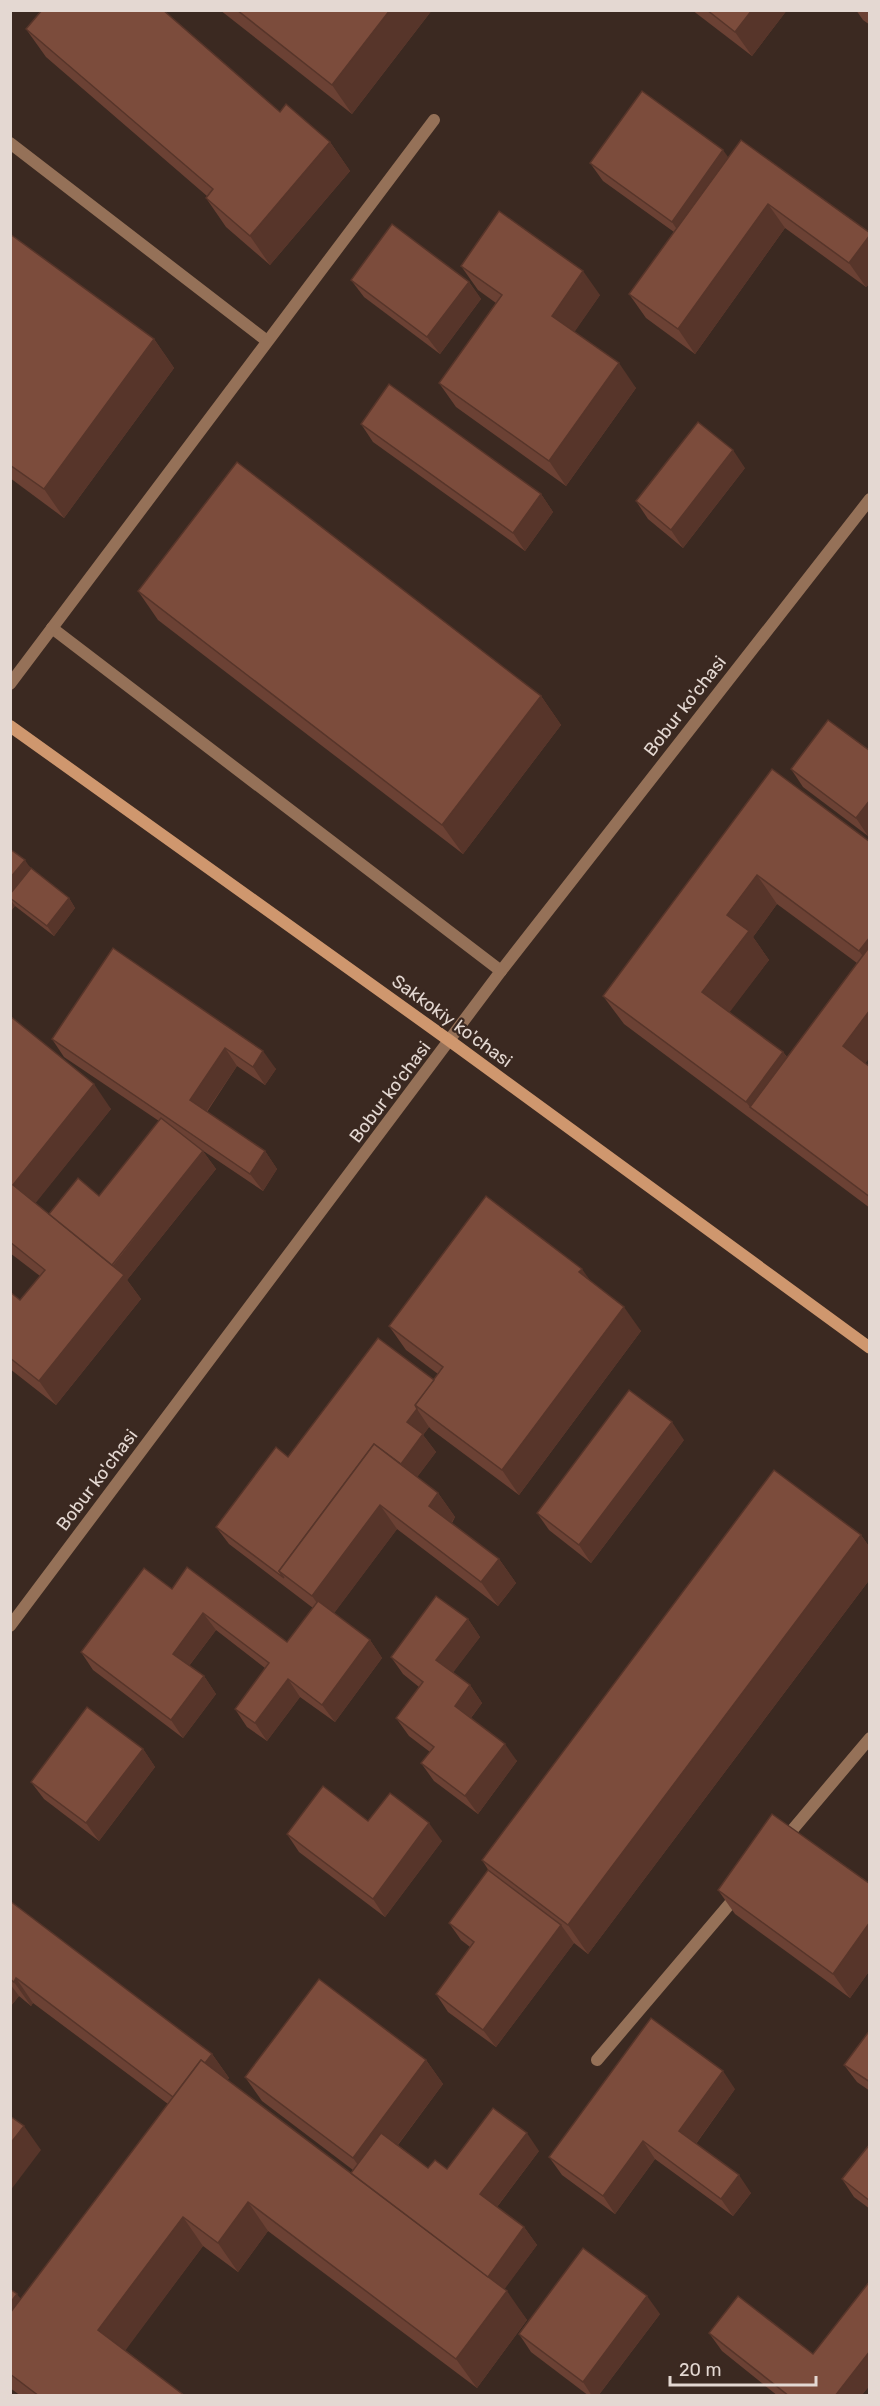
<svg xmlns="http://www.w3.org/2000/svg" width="880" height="2406" font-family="Rubik,sans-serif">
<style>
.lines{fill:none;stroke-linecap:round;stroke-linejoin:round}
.lane{stroke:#957158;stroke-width:12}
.street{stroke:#957158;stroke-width:12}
.secondary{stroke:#cf976e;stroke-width:12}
.wall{fill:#6b4134;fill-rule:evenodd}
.shaded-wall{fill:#57352a}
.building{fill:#7c4c3c;stroke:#57352a;stroke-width:1.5}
.labels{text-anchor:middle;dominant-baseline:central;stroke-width:4.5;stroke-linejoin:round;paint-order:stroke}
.street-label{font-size:18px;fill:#e4d8d2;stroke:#3b2921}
</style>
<rect width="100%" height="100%" fill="#3b2921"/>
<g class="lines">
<g class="lane">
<polyline points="10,143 267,341"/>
<polyline points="52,628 501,971"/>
<polyline points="10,684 434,120"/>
<polyline points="783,1841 870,1738"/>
<polyline points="597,2060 739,1893"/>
</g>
<polyline class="street" points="10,1626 501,971 870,499"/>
<polyline class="secondary" points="10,726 450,1041 870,1348"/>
</g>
<g class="wall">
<polygon points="220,10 432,10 352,114"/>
<polygon points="692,10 787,10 752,56"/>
<polygon points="856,10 870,10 870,25 863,20"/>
<polygon points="26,29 280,112 330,142 350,171 270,265 226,227 206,198 207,196 46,57"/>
<polygon points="728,157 870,233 870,283 866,287 785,228 695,354 646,318 629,294 674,232 603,181 590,163"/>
<polygon points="10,234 154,339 174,368 64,518 10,478"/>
<polygon points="461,266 600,295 574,332 636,388 566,486 456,407 439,383 496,303 478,290"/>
<polygon points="351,280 469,282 481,299 440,354 364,297"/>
<polygon points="361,424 541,494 553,512 525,551 373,442"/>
<polygon points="745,468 683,548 648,519 636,501"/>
<polygon points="138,591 541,696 561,725 463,854 158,620"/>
<polygon points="828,720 868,836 803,787 791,769"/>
<path d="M772,769L870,842L865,1063L870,1067V1208L624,1024L603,996ZM777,904L857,963L787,1057L783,1052L729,1012L769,960L753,937Z"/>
<polygon points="10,849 31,868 69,898 75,908 54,936 15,906 10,912"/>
<polygon points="113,948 276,1069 265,1085 237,1066 207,1112 265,1151 277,1169 263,1191 202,1150 216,1169 127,1280 141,1299 56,1405 10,1369 10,1292 20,1300 40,1276 10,1253 10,1016 111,1109 35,1203 49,1214 99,1196 159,1121 64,1057 52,1039"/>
<polygon points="591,1282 641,1331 519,1495 432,1430 429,1427 423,1435 436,1452 417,1477 438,1493 455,1517 452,1523 499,1559 516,1583 498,1606 397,1529 334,1613 370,1640 382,1658 335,1722 300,1697 267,1741 247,1727 235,1709 265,1668 216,1630 189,1666 204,1676 216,1694 183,1738 93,1670 81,1652 172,1589 287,1642 313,1608 229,1544 216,1527 288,1457 434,1380 438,1374 406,1350 389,1326"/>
<polygon points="684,1440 591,1563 549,1530 537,1513"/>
<polygon points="861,1535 870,1548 870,1579 588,1954 574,1943 496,2047 448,2012 436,1994 470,1947 461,1940 449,1923 489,1871 482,1860"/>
<polygon points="468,1619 480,1637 453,1672 470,1685 482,1703 471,1718 517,1761 478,1814 434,1781 421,1763 430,1752 409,1736 396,1718 419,1687 403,1674 391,1657"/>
<polygon points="143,1749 155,1767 99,1841 44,1799 31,1782"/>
<polygon points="368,1821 442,1841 385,1917 299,1852 287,1834"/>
<polygon points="870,1884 870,1970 850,1998 735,1914 718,1890"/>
<polygon points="10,1901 212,2054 229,2078 227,2080 351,2173 353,2170 262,2101 245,2077 426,2060 443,2084 398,2145 428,2168 447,2169 539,2151 497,2207 524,2227 537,2245 504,2289 527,2320 477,2388 268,2231 238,2272 203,2246 125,2350 185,2396 21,2396 10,2388 10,2289 21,2299 168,2104 33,2003 31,2006 19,1996 10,2007"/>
<polygon points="870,2030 870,2091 857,2082 844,2065"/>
<polygon points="735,2089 696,2144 751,2193 733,2216 655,2159 615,2214 562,2175 549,2157"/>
<polygon points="870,2144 870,2209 854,2197 842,2179"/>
<polygon points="870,2281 870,2385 861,2396 778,2396 722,2351 709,2333 813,2354"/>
<polygon points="660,2314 598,2396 589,2396 531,2352 519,2334"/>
</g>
<g class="shaded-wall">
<polygon points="390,10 432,10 352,114 332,85"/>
<polygon points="752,10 787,10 752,56 735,32"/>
<polygon points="330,142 350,171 270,265 250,236"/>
<polygon points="723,150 736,168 684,240 672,222"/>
<polygon points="768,204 785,228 695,354 678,329"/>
<polygon points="870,235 870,283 866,287 849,263"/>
<polygon points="583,271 600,295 569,340 552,316"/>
<polygon points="469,282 481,299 440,354 427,337"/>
<polygon points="154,339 174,368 64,518 44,489"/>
<polygon points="619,363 636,388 566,486 549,461"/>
<polygon points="733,450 745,468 683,548 671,530"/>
<polygon points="541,494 553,512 525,551 513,533"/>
<polygon points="541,696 561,725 463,854 442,825"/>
<polygon points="870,800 870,834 868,836 856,818"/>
<polygon points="25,860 37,878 10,898 10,878"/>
<polygon points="757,875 777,904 753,937 769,960 723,1021 702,992 727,915"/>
<polygon points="69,898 75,908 54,936 47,926"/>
<polygon points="10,899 15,906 10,912"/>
<polygon points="870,937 870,966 859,951"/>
<polygon points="870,1010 870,1057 860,1071 843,1046"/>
<polygon points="225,1048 237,1066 202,1118 190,1100"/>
<polygon points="263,1051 276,1069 265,1085 253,1067"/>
<polygon points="783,1052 803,1081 750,1107 746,1102"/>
<polygon points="94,1084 111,1109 30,1210 13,1185"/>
<polygon points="203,1151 216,1169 127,1280 141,1299 56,1405 39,1381 111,1268"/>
<polygon points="265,1151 277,1169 263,1191 250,1174"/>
<polygon points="582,1269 599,1293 579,1272"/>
<polygon points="624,1307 641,1331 519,1495 502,1470"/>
<polygon points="417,1409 429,1427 423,1435 436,1452 412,1484 399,1467 407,1422"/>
<polygon points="672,1422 684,1440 591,1563 579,1545"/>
<polygon points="438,1493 455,1517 446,1530 429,1506"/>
<polygon points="380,1505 397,1529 329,1620 312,1596"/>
<polygon points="861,1535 870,1548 870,1579 588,1954 568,1925"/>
<polygon points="499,1559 516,1583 498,1606 481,1582"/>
<polygon points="203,1613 216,1630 185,1671 173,1654"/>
<polygon points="468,1619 480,1637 449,1678 436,1660"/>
<polygon points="370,1640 382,1658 335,1722 322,1705"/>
<polygon points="204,1676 216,1694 183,1738 171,1720"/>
<polygon points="288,1679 300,1697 267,1741 255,1723"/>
<polygon points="470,1685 482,1703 467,1723 455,1706"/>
<polygon points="505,1744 517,1761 478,1814 465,1796"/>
<polygon points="143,1749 155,1767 99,1841 86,1823"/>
<polygon points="429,1823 442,1841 385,1917 373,1899"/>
<polygon points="870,1922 870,1970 850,1998 833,1974"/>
<polygon points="561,1925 574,1943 496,2047 483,2030"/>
<polygon points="16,1978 33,2003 31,2006 14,1982"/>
<polygon points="10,1984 19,1996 10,2007"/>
<polygon points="212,2054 229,2078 194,2124 177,2100"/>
<polygon points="426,2060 443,2084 370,2182 353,2158"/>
<polygon points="723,2071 735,2089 692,2149 679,2131"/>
<polygon points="24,2126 41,2150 10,2191 10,2144"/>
<polygon points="527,2133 539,2151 493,2212 480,2194"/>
<polygon points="643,2141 655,2159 615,2214 603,2196"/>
<polygon points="739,2175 751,2193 733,2216 721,2199"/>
<polygon points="248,2202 268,2231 238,2272 218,2243"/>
<polygon points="183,2217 203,2246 119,2359 98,2330"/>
<polygon points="524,2227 537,2245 498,2298 485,2280"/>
<polygon points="507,2291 527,2320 477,2388 456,2359"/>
<polygon points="17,2294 30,2312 10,2337 10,2303"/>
<polygon points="647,2296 660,2314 598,2396 592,2396 583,2382"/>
<polygon points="870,2351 870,2385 861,2396 835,2396"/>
</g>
<g class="building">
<polygon points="42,10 163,10 280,112 286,104 330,142 250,236 206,198 213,189 26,29"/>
<polygon points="237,10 390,10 332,85"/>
<polygon points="707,10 752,10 735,32"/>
<polygon points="642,91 723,150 672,222 590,163"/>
<polygon points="741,140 870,233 870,235 849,263 768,204 678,329 629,294"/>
<polygon points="499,211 583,271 552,316 619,363 549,461 439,383 502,295 461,266"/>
<polygon points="392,224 469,282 427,337 351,280"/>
<polygon points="10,234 154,339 44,489 10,465"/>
<polygon points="389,384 541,494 513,533 361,424"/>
<polygon points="698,422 733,450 671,530 636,501"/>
<polygon points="237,462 541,696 442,825 138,591"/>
<polygon points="828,720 870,751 870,800 856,818 791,769"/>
<polygon points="772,769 870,842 870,937 859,951 757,875 727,915 749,931 702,992 783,1052 746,1102 603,996"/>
<polygon points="10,849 25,860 10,878"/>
<polygon points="31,868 69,898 47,926 10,898 10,894"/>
<polygon points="870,946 870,1010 843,1046 870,1067 870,1197 750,1107"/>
<polygon points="113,948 263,1051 253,1067 225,1048 190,1100 265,1151 250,1174 52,1039"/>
<polygon points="10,1016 94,1084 13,1185 124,1275 39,1381 10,1358 10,1292 20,1300 45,1270 10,1242"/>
<polygon points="161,1118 203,1151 112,1265 49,1214 78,1178 99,1196"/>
<polygon points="486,1196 582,1269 579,1272 624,1307 502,1470 415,1405 443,1367 389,1326"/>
<polygon points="378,1338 434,1380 415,1405 417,1409 407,1422 423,1434 401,1464 374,1444 279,1571 284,1578 216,1527 276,1447 288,1457"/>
<polygon points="629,1390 672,1422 579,1545 537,1513"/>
<polygon points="374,1444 438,1493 429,1506 499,1559 481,1582 380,1505 312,1596 279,1571"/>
<polygon points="774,1470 861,1535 568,1925 482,1860"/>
<polygon points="187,1567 287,1642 318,1601 370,1640 322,1705 288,1679 255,1723 235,1709 269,1663 203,1613 173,1654 204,1676 171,1720 81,1652 144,1568 172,1589"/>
<polygon points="436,1596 468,1619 436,1660 470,1685 455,1706 505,1744 465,1796 421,1763 434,1747 396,1718 423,1682 391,1657"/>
<polygon points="87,1707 143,1749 86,1823 31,1782"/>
<polygon points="323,1786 368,1821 390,1793 429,1823 373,1899 287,1834"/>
<polygon points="772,1814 870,1884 870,1922 833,1974 718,1890"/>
<polygon points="488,1870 561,1925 483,2030 436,1994 474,1942 449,1923"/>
<polygon points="10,1901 212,2054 205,2063 201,2060 173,2097 16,1978 14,1982 10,1979"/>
<polygon points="319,1979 426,2060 353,2158 245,2077"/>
<polygon points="651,2018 723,2071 679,2131 739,2175 721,2199 643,2141 603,2196 549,2157"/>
<polygon points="870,2030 870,2082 844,2065"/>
<polygon points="201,2060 507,2291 456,2359 248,2202 218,2243 183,2217 98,2330 185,2396 39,2396 10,2374 10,2313"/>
<polygon points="493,2108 527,2133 480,2194 524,2227 488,2277 351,2173 381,2133 428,2168 435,2160 447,2169"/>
<polygon points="10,2116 24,2126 10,2144"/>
<polygon points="870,2144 870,2201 842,2179"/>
<polygon points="583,2248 647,2296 583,2382 519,2334"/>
<polygon points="870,2281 870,2351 835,2396 789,2396 709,2333 738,2296 813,2354"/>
<polygon points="10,2289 17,2294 10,2303"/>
</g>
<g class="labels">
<g class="street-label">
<text transform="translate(685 706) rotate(-52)">Bobur ko'chasi</text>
<text transform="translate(452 1021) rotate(36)">Sakkokiy ko'chasi</text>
<text transform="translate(390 1092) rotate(-53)">Bobur ko'chasi</text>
<text transform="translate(97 1480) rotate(-53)">Bobur ko'chasi</text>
</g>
</g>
<rect width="880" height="2406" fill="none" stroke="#e4d8d2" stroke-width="24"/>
<path d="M670 2376v9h146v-9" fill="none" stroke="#e4d8d2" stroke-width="3"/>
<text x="679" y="2376" font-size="18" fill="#e4d8d2" stroke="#3b2921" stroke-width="4.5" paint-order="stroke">20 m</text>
</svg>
